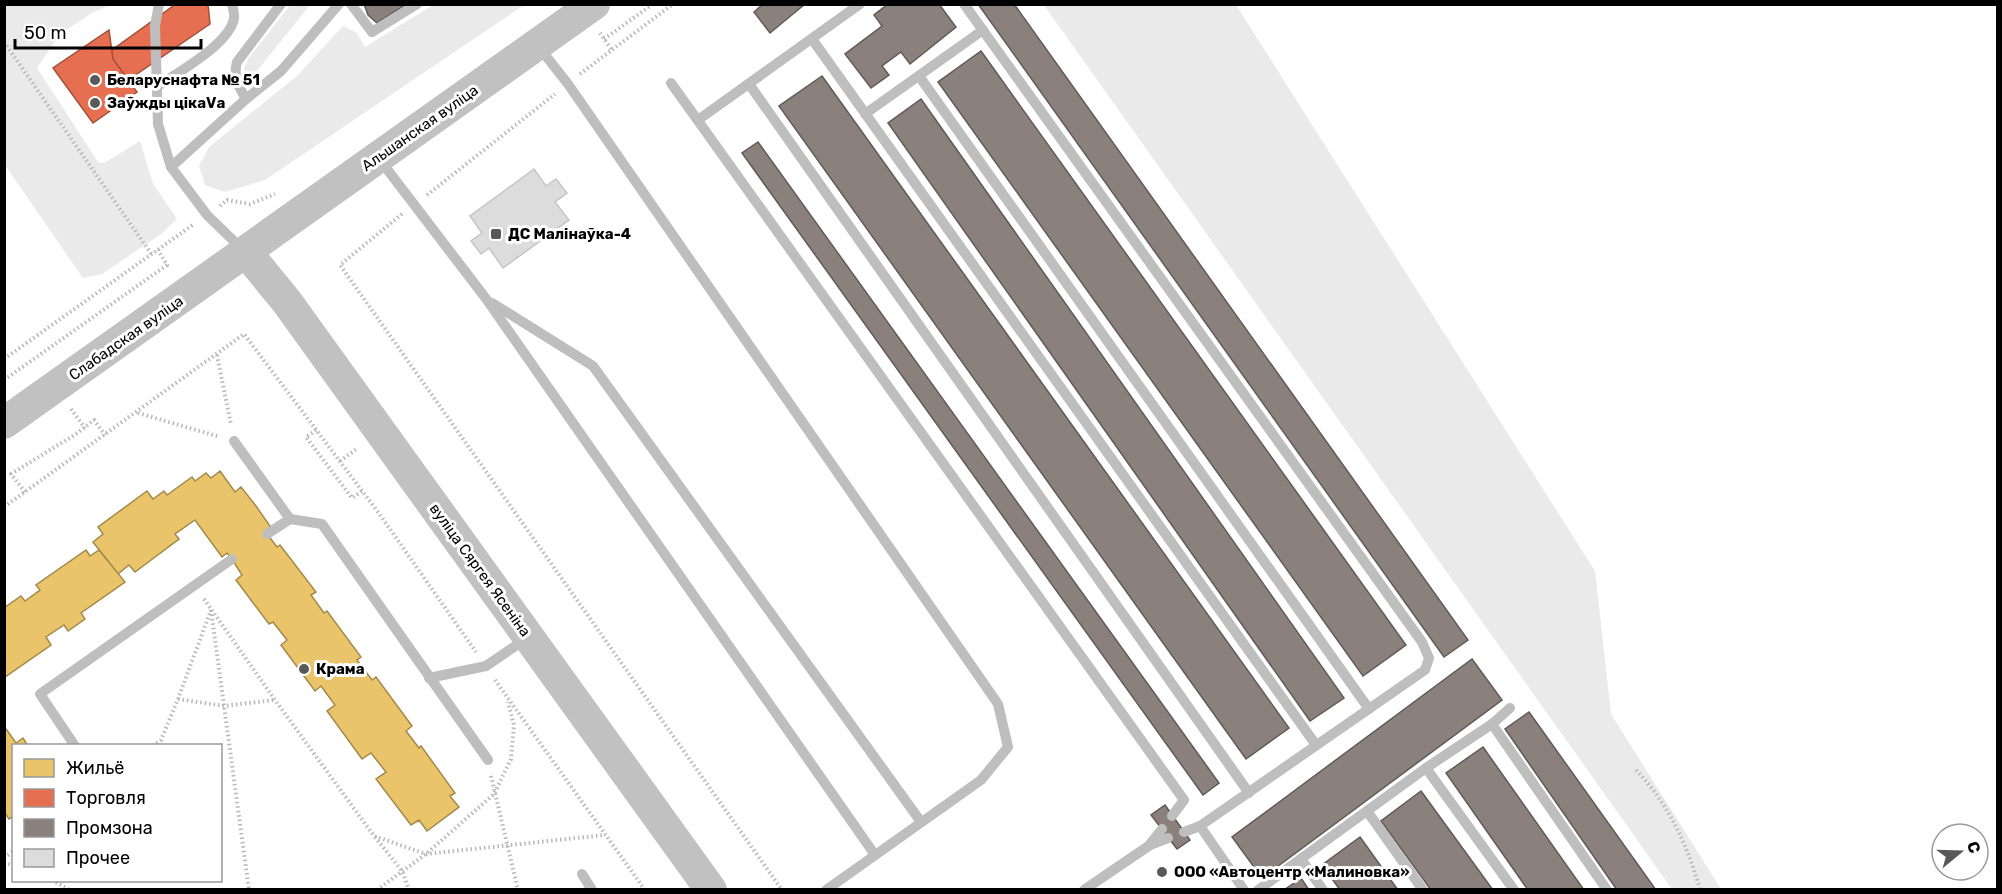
<svg xmlns="http://www.w3.org/2000/svg" width="2002" height="894" font-family="Rubik,sans-serif">
<style>
.green{fill:#eaeaea}
.homes{fill:#e9c46a;stroke:#a3894a;stroke-width:1.5}
.shops{fill:#e76f51;stroke:#a24e39;stroke-width:1.5}
.industry{fill:#8a817c;stroke:#615a57;stroke-width:1.5}
.building{fill:#dcdcdc;stroke:#c5c5c5;stroke-width:1.5}
.lines{fill:none;stroke-linecap:round;stroke-linejoin:round}
.path{stroke:#b8b8b8;stroke-width:4;stroke-dasharray:1.5 3;stroke-linecap:butt}
.lane{stroke:#bebebe;stroke-width:10}
.secondary{stroke:#c1c1c1;stroke-width:32}
.poi-dot{fill:#595959;stroke:#fff;stroke-width:2}
.labels{text-anchor:middle;dominant-baseline:central;stroke-width:6;stroke-linejoin:round;paint-order:stroke}
.poi-label{font-size:15px;font-weight:bold;fill:#000;stroke:#fff;text-anchor:start}
.street-label{font-size:15px;fill:#000;stroke:#fff}
</style>
<rect width="100%" height="100%" fill="#fff"/>
<g class="green">
<polygon points="291,4 310,5 256,72 246,76 244,68 248,59"/>
<polygon points="4,5 111,5 92,13 60,34 37,68 98,162 104,163 140,141 153,184 177,219 161,234 102,274 83,278 5,165"/>
<polygon points="433,5 524,5 265,180 225,192 205,185 199,166 209,147 297,76 343,26 357,33 365,47"/>
<polygon points="1044,5 1236,5 1595,571 1611,714 1721,889 1672,889"/>
</g>
<g class="homes">
<polygon points="220,471 235,492 241,487 256,506 270,526 267,534 277,547 280,545 316,592 311,595 324,613 327,611 361,657 357,660 372,680 376,677 412,726 406,731 419,748 421,746 455,793 450,796 459,807 427,831 419,820 411,825 376,779 386,772 371,753 362,759 327,711 335,705 321,686 315,691 281,645 287,640 273,622 269,624 236,580 242,575 232,559 227,553 222,557 195,520 175,534 179,539 135,572 129,565 118,574 93,542 103,534 98,527 147,491 153,499 164,491 167,495 192,477 195,481 206,473 211,478"/>
<polygon points="86,550 90,556 99,550 125,582 81,613 85,619 68,631 64,625 46,637 51,645 5,677 4,608 21,596 25,601 40,590 36,585"/>
<polygon points="4,726 16,743 23,738 28,746 14,746 14,816 9,819 4,812"/>
</g>
<g class="shops">
<polygon points="176,4 208,4 210,24 115,89 109,52"/>
<polygon points="109,30 113,59 137,92 93,123 53,68"/>
</g>
<g class="industry">
<polygon points="364,4 407,4 377,23 368,15"/>
<polygon points="763,4 805,4 770,33 754,12"/>
<polygon points="888,4 939,4 956,27 910,64 901,52 882,66 889,75 871,88 845,54 882,26 874,15"/>
<polygon points="978,4 1014,4 1468,640 1444,657"/>
<polygon points="981,51 1406,645 1363,676 938,82"/>
<polygon points="822,76 1289,728 1246,759 779,106"/>
<polygon points="921,99 1344,698 1310,721 888,123"/>
<polygon points="758,142 1219,783 1203,795 742,153"/>
<polygon points="1472,659 1502,700 1262,878 1232,837"/>
<polygon points="1529,712 1656,890 1617,890 1505,729"/>
<polygon points="1483,747 1584,890 1528,890 1446,773"/>
<polygon points="1421,791 1493,890 1431,890 1381,821"/>
<polygon points="1165,805 1190,840 1177,849 1151,815"/>
<polygon points="1360,837 1398,890 1340,890 1322,865"/>
<polygon points="1301,878 1309,890 1284,890"/>
</g>
<polygon class="building" points="534,169 546,186 556,179 567,193 555,202 569,220 503,268 489,248 481,254 471,241 482,233 470,216"/>
<g class="lines">
<g class="path">
<polyline points="600,33 611,49"/>
<polyline points="604,39 653,4"/>
<polyline points="4,42 152,255"/>
<polyline points="580,74 673,4"/>
<polyline points="427,195 555,94"/>
<polyline points="220,206 227,200 250,204 275,194"/>
<polyline points="402,214 340,265 782,890"/>
<polyline points="217,355 231,425"/>
<polyline points="4,359 194,224"/>
<polyline points="4,380 167,265 158,250"/>
<polyline points="71,409 85,428"/>
<polyline points="138,413 220,437"/>
<polyline points="316,430 306,437 352,498 362,491"/>
<polyline points="340,461 358,448"/>
<polyline points="25,492 11,474 76,434 94,420 105,435"/>
<polyline points="4,507 244,334 378,512 476,652"/>
<polyline points="204,599 275,700 374,836 426,854 605,835"/>
<polyline points="211,610 249,890"/>
<polyline points="495,680 645,890"/>
<polyline points="178,699 224,706 274,700"/>
<polyline points="153,746 161,740 178,699 211,610"/>
<path d="M1636,770C1668,803 1688,846 1700,890"/>
<polyline points="491,776 518,890"/>
<polyline points="375,837 402,871 409,890"/>
<polyline points="4,858 14,851"/>
<polyline points="4,863 14,865"/>
<polyline points="52,880 70,890"/>
<polyline points="377,890 426,854 494,794 511,759 514,725 508,702"/>
</g>
<g class="lane">
<polyline points="159,4 155,26 158,124 171,167"/>
<polyline points="351,4 372,32 417,4"/>
<polyline points="964,4 1422,642 1429,658 1425,670 1200,826"/>
<polyline points="812,39 1316,745"/>
<polyline points="538,46 568,84 998,704 1008,747 981,780 826,890"/>
<polyline points="919,76 1369,709"/>
<polyline points="671,83 1184,800 1172,816"/>
<polyline points="749,84 1249,793"/>
<path d="M158,86C178,72 230,44 234,18C235,15 233,9 232,4"/>
<path d="M246,99C238,85 233,78 237,62L281,4"/>
<polyline points="865,114 983,30"/>
<polyline points="698,120 860,4"/>
<polyline points="380,160 487,300 875,855"/>
<polyline points="242,249 207,215 171,167 246,99 281,71 339,4"/>
<polyline points="492,303 593,366 921,822"/>
<polyline points="234,441 290,519"/>
<polyline points="267,534 290,519 322,524 488,760"/>
<polyline points="429,678 486,666 527,638"/>
<polyline points="1492,724 1607,890"/>
<polyline points="75,746 40,694 232,559"/>
<polyline points="1426,768 1514,890"/>
<polyline points="1367,811 1423,890"/>
<polyline points="1184,832 1200,826 1244,890"/>
<polyline points="1150,844 1162,829"/>
<polyline points="1301,859 1323,890"/>
<polyline points="582,874 592,890"/>
<polyline points="1084,890 1150,845 1168,838"/>
<polyline points="1258,890 1426,768 1492,724 1510,708"/>
</g>
<g class="secondary">
<polyline points="247,253 287,302 711,890"/>
<polyline points="4,423 594,4"/>
</g>
</g>
<g class="poi-dot">
<circle cx="95" cy="80" r="6"/>
<circle cx="95" cy="103" r="6"/>
<rect x="490" y="228" width="12" height="12" rx="3"/>
<circle cx="304" cy="669" r="6"/>
<circle cx="1162" cy="872" r="6"/>
</g>
<g class="labels">
<g class="poi-label">
<text x="107" y="80">Беларуснафта № 51</text>
<text x="107" y="103">Заўжды цікаVа</text>
<text x="508" y="234">ДС Малінаўка-4</text>
<text x="316" y="669">Крама</text>
<text x="1174" y="872">ООО «Автоцентр «Малиновка»</text>
</g>
<g class="street-label">
<text transform="translate(420 128) rotate(-35)">Альшанская вуліца</text>
<text transform="translate(126 338) rotate(-35)">Слабадская вуліца</text>
<text transform="translate(480 570) rotate(54)">вуліца Сяргея Ясеніна</text>
</g>
</g>
<rect width="2002" height="894" fill="none" stroke="#000000" stroke-width="12"/>
<rect x="12" y="744" width="210" height="138" fill="#ffffff" stroke="#999999" stroke-width="1.5"/>
<rect x="24" y="759" width="30" height="18" fill="#e9c46a" stroke="#999999" stroke-width="1.5"/>
<text x="66" y="774" font-size="18" fill="#000000">Жильё</text>
<rect x="24" y="789" width="30" height="18" fill="#e76f51" stroke="#999999" stroke-width="1.5"/>
<text x="66" y="804" font-size="18" fill="#000000">Торговля</text>
<rect x="24" y="819" width="30" height="18" fill="#8a817c" stroke="#999999" stroke-width="1.5"/>
<text x="66" y="834" font-size="18" fill="#000000">Промзона</text>
<rect x="24" y="849" width="30" height="18" fill="#dcdcdc" stroke="#999999" stroke-width="1.5"/>
<text x="66" y="864" font-size="18" fill="#000000">Прочее</text>
<g transform="translate(1960 852) rotate(71)"><circle r="28" fill="#ffffff" stroke="#999999" stroke-width="1.5"/>
<path d="M0-4.5L10 22L0 15L-10 22Z" fill="#595959"/>
<text y="-9" font-size="16" font-weight="bold" text-anchor="middle" fill="#000000">С</text>
</g>
<path d="M15 39v9h186v-9" fill="none" stroke="#000000" stroke-width="3"/>
<text x="24" y="39" font-size="18" fill="#000000" stroke="#ffffff" stroke-width="4.5" paint-order="stroke">50 m</text>
</svg>
